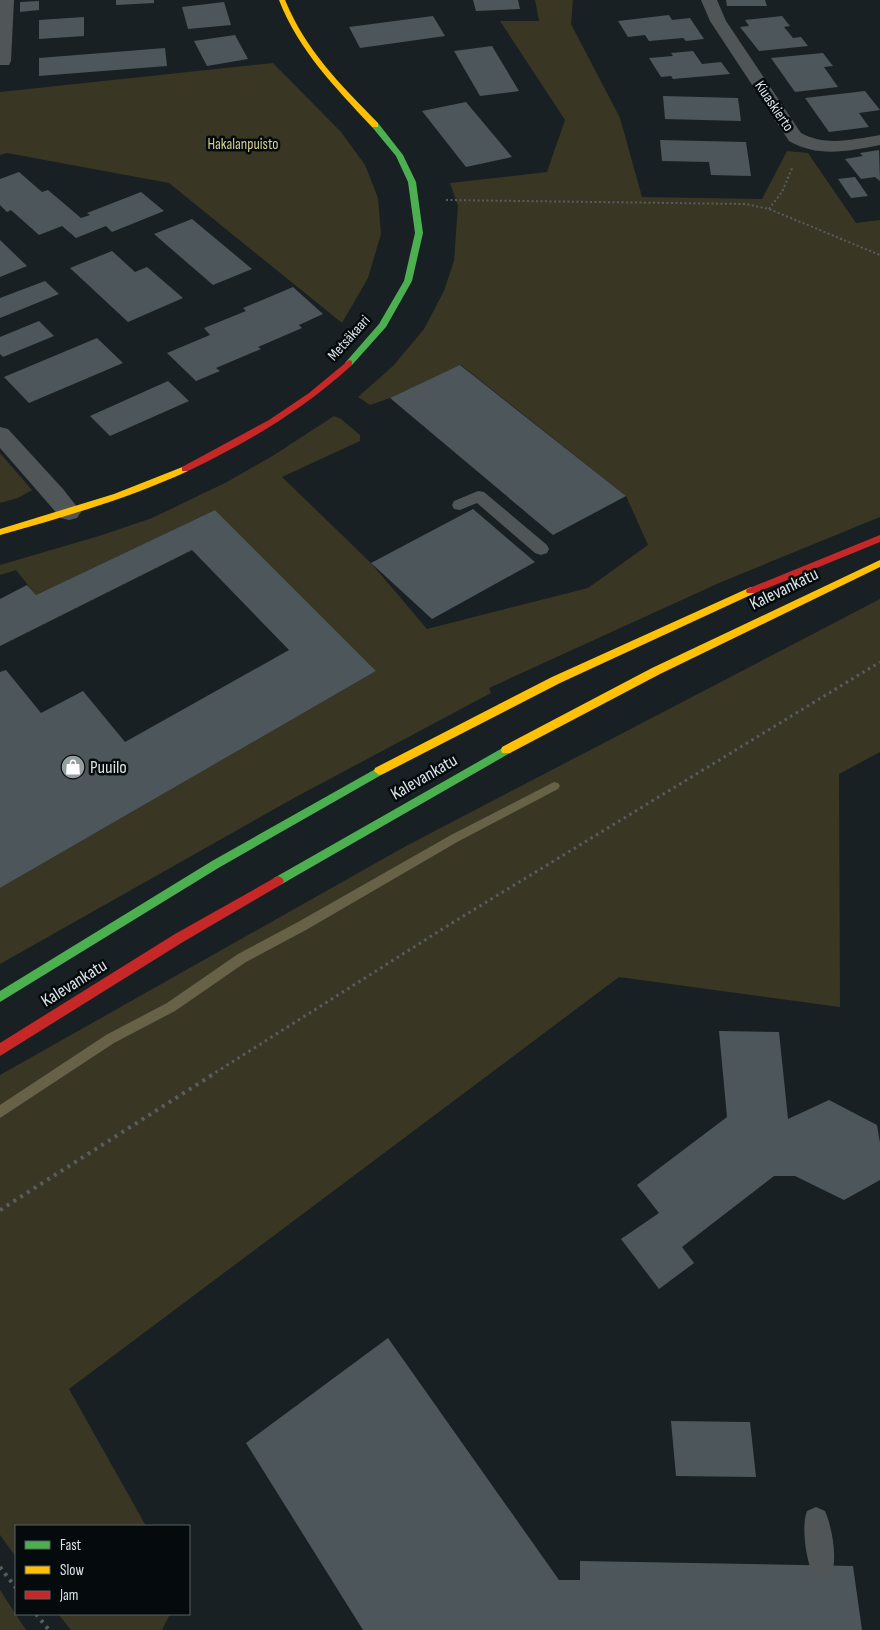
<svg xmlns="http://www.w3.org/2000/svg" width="880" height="1630" font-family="'Sofia Sans Condensed',sans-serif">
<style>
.green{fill:#393624}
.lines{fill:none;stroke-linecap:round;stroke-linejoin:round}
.stream{fill:#676247;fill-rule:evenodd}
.building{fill:#4d575b}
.path-far2{stroke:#585d5f;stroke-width:2;stroke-dasharray:2 2.5;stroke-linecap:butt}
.path-far1{stroke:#585d5f;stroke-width:3;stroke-dasharray:2.5 4;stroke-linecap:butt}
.path{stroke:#585d5f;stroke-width:4;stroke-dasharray:3 5;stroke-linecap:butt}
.lane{fill:#505558;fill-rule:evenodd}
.street{fill:#505558;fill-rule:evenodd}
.fast{fill:#4caf50;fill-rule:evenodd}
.slow{fill:#ffc107;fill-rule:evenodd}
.jam{fill:#c62828;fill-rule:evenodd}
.labels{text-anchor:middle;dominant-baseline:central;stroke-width:5;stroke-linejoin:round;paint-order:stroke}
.far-street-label{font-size:15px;fill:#d9e3e7;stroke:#050b0d}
.far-park-label{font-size:15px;fill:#d7cc94;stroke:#050b0d}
.street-label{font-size:18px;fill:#d9e3e7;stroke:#050b0d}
.poi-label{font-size:18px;fill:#d9e3e7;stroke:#050b0d;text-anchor:start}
</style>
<rect width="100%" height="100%" fill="#182023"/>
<g class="green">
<polygon points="535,0 573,0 571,24 620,118 642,197 762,199 787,151 808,153 856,223 880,220 880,517 719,583 489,688 491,693 294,798 0,964 0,888 376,671 215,510 36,595 16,570 0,575 0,565 99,536 152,518 227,482 274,455 334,416 341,419 360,435 360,441 282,477 371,563 427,629 588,588 648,545 626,496 461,365 390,398 370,405 358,397 393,366 424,329 444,291 454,261 456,233 458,206 450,183 547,172 565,120 500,21 539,21"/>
<polygon points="273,63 341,132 365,165 378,198 381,234 368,278 342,323 169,183 7,153 0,155 0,92"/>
<polygon points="0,453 32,490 18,498 0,503"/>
<polygon points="880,599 880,752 839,774 840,1007 619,977 69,1389 146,1526 16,1526 16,1557 0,1535 0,1075 406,846"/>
<polygon points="0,1590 26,1630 0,1630"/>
<polygon points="58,1614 170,1614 162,1630 71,1630"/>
</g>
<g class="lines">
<polygon class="stream" points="554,782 558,783 560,786 558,789 459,841 306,930 246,962 175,1011 114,1043 0,1118 0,1105 106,1035 167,1003 238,954 298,922 451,835"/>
</g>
<g class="building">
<polygon points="116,0 154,0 154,3 116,5"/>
<polygon points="473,0 518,0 520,9 476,11"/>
<polygon points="726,0 765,0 767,6 727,6"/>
<polygon points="39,1 39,10 20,12 20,2"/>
<polygon points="224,2 231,25 188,29 182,7"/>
<polygon points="669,15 672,20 690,18 704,39 686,41 683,38 649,41 645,35 628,37 618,21"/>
<polygon points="433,16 445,36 360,48 349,27"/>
<polygon points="782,16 790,26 784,27 793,38 801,37 808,46 759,51 740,27 749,26 745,20"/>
<polygon points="84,17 84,36 39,39 39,20"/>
<polygon points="235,35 248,59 207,66 194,41"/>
<polygon points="492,46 519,91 480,96 454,51"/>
<polygon points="165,48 167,66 39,76 39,58"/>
<polygon points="693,51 702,64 721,62 730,74 673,79 671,76 661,77 649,58 673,56 671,53"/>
<polygon points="823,53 833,66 824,67 838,87 795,92 771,58"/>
<polygon points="865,91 880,110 859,113 869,127 829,132 805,98"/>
<polygon points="663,96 738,98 741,121 665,119"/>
<polygon points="466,102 512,157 466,167 422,111"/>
<polygon points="660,140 746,142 751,176 711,175 709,162 662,161"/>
<polygon points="879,150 880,181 875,177 861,179 845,159 863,156 860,153"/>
<polygon points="19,172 42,192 48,190 81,218 90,215 87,213 141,192 164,211 112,232 106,226 76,238 62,226 39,235 11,210 7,212 0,205 0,179"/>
<polygon points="855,177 868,196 851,198 838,179"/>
<polygon points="192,219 252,269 213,285 154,234"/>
<polygon points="0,240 27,266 0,277"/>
<polygon points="112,251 135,272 147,267 183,298 128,322 70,268"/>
<polygon points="45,281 59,294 0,318 0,298"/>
<polygon points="293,287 323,314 299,325 302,328 258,347 261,349 216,368 220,371 196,381 167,353 210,335 204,328 246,311 243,308"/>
<polygon points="39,321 54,336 3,357 0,354 0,337"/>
<polygon points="97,338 123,363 29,403 4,377"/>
<polygon points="460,365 626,496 553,535 390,398"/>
<polygon points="168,381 189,401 110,436 90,416"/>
<polygon points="473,509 535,562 432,619 371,563"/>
<polygon points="215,510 376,671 0,888 0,672 6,670 41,713 83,691 125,742 289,650 192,550 0,646 0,599 27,585 36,595"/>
<polygon points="719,1031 779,1032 788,1119 829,1100 877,1125 880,1143 880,1180 844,1200 795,1176 774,1176 682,1247 694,1263 659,1289 621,1239 659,1213 637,1185 727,1117"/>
<polygon points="388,1338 559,1580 580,1580 580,1561 853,1566 862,1630 363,1630 246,1443"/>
<polygon points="671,1421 750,1422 756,1477 676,1476"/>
</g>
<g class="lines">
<g class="path-far2">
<polyline points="446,200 746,204 769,209 880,255"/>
<polyline points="769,209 782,192 793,166"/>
</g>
<polyline class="path-far1" points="210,1076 452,923 880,662"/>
<g class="path">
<polyline points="0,1210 212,1075"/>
<polyline points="0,1567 16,1588"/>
<polyline points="36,1614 49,1630"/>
</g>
<g class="lane">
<polygon points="478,491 484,492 547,545 549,549 547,553 541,555 535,553 477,503 460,510 454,509 452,505 454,501"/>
<path d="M816,1507L825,1511C832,1527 838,1560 831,1575L822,1579L813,1575C806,1560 801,1526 807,1511Z"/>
</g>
<g class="street">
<polygon points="0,0 14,0 11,61 9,65 0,65"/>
<path d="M701,0H717L726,21L801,133C826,147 854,139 880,135V145C849,151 818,158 789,141L710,21Z"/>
<polygon points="0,427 8,429 63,489 81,512 77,518 69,520 61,518 0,448"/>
</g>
<g class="fast">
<polygon points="372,123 378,123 403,155 416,182 423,233 412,281 386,327 352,365 349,366 345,363 379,324 404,281 415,233 408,182 396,156 372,127"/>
<polygon points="506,746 511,750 510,753 282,884 278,886 274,884 272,881 274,878"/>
<polygon points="379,767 384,771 383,774 220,867 0,1002 0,991 212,861"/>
</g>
<g class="slow">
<path d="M279,0H285C306,51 340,84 378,123V127H372C335,87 299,51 279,0Z"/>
<path d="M185,466L188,467V471C127,499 64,517 0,535V529L114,494Z"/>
<polygon points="880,560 880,567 660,674 510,753 502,753 501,750 502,747 652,668"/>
<polygon points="751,587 756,591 755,593 560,683 383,774 379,775 374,771 375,768 552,677"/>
</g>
<g class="jam">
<path d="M349,360L352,361V365C303,410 248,442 188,471H182V467L269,420L309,393Z"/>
<polygon points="880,535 880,542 755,593 747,593 746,591 747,589"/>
<polygon points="278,876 282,878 284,881 282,884 183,942 0,1056 0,1043 175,934"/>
</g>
</g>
<defs>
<g id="shop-disc" transform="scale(1.25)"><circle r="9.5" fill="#959fa2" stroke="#050b0d"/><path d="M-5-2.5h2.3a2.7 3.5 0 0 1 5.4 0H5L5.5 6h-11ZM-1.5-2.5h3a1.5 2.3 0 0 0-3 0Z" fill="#fff"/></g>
</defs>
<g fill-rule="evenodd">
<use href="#shop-disc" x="73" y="767"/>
</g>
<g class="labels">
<g class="far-street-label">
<text transform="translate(774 106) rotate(56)">Kiuaskierto</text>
<text transform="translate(349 338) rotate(-48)">Metsäkaari</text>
</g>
<g class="far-park-label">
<text x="243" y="144">Hakalanpuisto</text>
</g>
<g class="street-label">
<text transform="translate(784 589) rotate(-26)">Kalevankatu</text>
<text transform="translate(424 777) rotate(-30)">Kalevankatu</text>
<text transform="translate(74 983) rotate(-32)">Kalevankatu</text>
</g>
<g class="poi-label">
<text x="90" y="767">Puuilo</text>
</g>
</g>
<rect x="15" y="1525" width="175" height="90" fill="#050b0d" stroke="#5a6164"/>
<rect x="25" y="1541" width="25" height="8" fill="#4caf50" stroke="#5a6164"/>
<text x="60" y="1550" font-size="15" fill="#d9e3e7">Fast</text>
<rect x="25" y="1566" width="25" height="8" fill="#ffc107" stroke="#5a6164"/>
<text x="60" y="1575" font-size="15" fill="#d9e3e7">Slow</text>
<rect x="25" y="1591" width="25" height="8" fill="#c62828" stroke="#5a6164"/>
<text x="60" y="1600" font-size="15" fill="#d9e3e7">Jam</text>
</svg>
